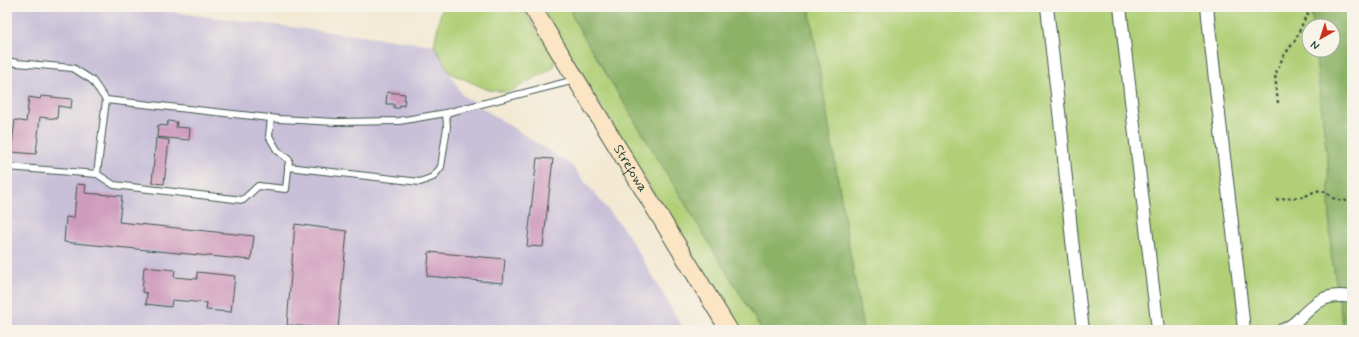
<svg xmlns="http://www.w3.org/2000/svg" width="1359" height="337" font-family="Mynerve,sans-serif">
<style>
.industrial{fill:#c8bfd8}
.green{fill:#b0cf77;stroke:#688656}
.forest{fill:#8cb268;stroke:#56784e}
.building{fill:#cf9bbd}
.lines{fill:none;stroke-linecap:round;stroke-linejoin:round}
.lane-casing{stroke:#3f574c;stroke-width:8}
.street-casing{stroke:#3f574c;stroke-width:14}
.secondary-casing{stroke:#3f574c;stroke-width:19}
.path{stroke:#3f574c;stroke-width:2.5;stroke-dasharray:3 3;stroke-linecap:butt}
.lane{stroke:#fff;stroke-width:6}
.street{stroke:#fff;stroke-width:12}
.secondary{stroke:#fce5c4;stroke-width:17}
.labels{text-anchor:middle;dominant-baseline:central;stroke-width:3.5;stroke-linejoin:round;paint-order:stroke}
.street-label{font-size:14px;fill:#1f3d34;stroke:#f7f3e8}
</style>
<rect width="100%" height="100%" fill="#f7f3e8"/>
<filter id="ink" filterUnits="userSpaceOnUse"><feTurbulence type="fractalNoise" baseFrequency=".025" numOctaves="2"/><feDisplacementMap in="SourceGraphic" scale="8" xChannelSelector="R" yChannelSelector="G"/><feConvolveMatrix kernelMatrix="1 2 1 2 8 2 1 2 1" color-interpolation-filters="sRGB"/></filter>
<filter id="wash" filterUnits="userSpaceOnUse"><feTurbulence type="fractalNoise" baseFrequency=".012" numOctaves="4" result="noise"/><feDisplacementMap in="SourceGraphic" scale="16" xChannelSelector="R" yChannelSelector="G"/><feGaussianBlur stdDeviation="0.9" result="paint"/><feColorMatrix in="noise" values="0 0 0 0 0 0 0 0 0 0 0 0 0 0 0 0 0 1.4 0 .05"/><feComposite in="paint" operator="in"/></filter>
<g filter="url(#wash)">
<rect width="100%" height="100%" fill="#f3e9d3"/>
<polygon class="industrial" points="7,7 131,7 434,45 462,95 571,165 627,233 684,330 7,330"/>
<g class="green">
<polygon points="442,7 521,7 556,59 553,68 509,92 489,90 450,73 434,45"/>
<polygon points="541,7 570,7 572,16 588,44 762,330 736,330"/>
<polygon points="809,7 1311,7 1313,26 1309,26 1309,50 1315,50 1328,165 1331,253 1344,330 863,330"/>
</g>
<g class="forest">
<polygon points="570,7 809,7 863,330 762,330 588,44 572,16"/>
<polygon points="1311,7 1352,7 1352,330 1344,330 1331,253 1328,165 1315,50 1333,50 1333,26 1313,26"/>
</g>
<g id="blocks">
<g class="building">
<polygon points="387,92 405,94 404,106 400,105 400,108 394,108 394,104 386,104"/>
<polygon points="41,96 72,99 71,108 58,106 57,119 40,117 36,154 11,152 15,120 26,122 29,97 40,99"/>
<polygon points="168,121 177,122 176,127 190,128 189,140 157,137 158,125 167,126"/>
<polygon points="156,138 169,140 164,184 152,183"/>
<polygon points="537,158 553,159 543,247 527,246"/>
<polygon points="77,184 86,185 85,193 122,196 119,222 254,236 251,260 64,242 66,217 74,218"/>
<polygon points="295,224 347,231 338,329 287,325"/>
<polygon points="429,252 505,259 503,283 427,276"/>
<polygon points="144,267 175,270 174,277 197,279 197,272 235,276 231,312 206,310 207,303 172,300 171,307 146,304 147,293 142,292"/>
</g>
</g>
</g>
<g filter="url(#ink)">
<use href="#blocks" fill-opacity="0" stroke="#3f574c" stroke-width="1"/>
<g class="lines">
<g class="lane-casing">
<g id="lane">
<polyline points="7,61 17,63 73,68 92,80 106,100 97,174"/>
<polyline points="106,100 279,119 336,122 399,121 446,113 575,80"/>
<polyline points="7,167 97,174 114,185 243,200 258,186 286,189 289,160 277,150 269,136 271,118"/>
<polyline points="288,167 420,182 433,177 441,167 447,127 446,113"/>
</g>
</g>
<g class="street-casing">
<g id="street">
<polyline points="1047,7 1062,138 1072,240 1083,330"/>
<polyline points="1120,7 1158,330"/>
<path d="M1207,7C1218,115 1233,222 1244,330"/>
<path d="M1282,330C1289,328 1295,323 1300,318C1318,300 1326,293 1352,297"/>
</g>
</g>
<g class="secondary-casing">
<g id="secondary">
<path id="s1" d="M532,7L729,330"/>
</g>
</g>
<g class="path">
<polyline points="1278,103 1275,75 1283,57 1296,39 1305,18 1313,7"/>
<path d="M1276,200C1285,197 1296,199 1305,196C1311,194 1316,189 1323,191C1327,192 1329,196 1333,198C1339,201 1346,201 1352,201"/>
</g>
<use href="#lane" class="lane"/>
<use href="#street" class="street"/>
<use href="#secondary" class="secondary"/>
</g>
</g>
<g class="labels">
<g class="street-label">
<text stroke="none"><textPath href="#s1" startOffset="189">Strefowa</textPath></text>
</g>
</g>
<rect width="1359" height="337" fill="none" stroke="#f7f3e8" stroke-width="24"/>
<g transform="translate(1321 38) rotate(219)"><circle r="19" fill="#f7f3e8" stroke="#a1aaa0"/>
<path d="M0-3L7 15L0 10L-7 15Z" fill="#c8321e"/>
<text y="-6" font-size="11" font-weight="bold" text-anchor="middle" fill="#1f3d34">N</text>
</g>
</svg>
